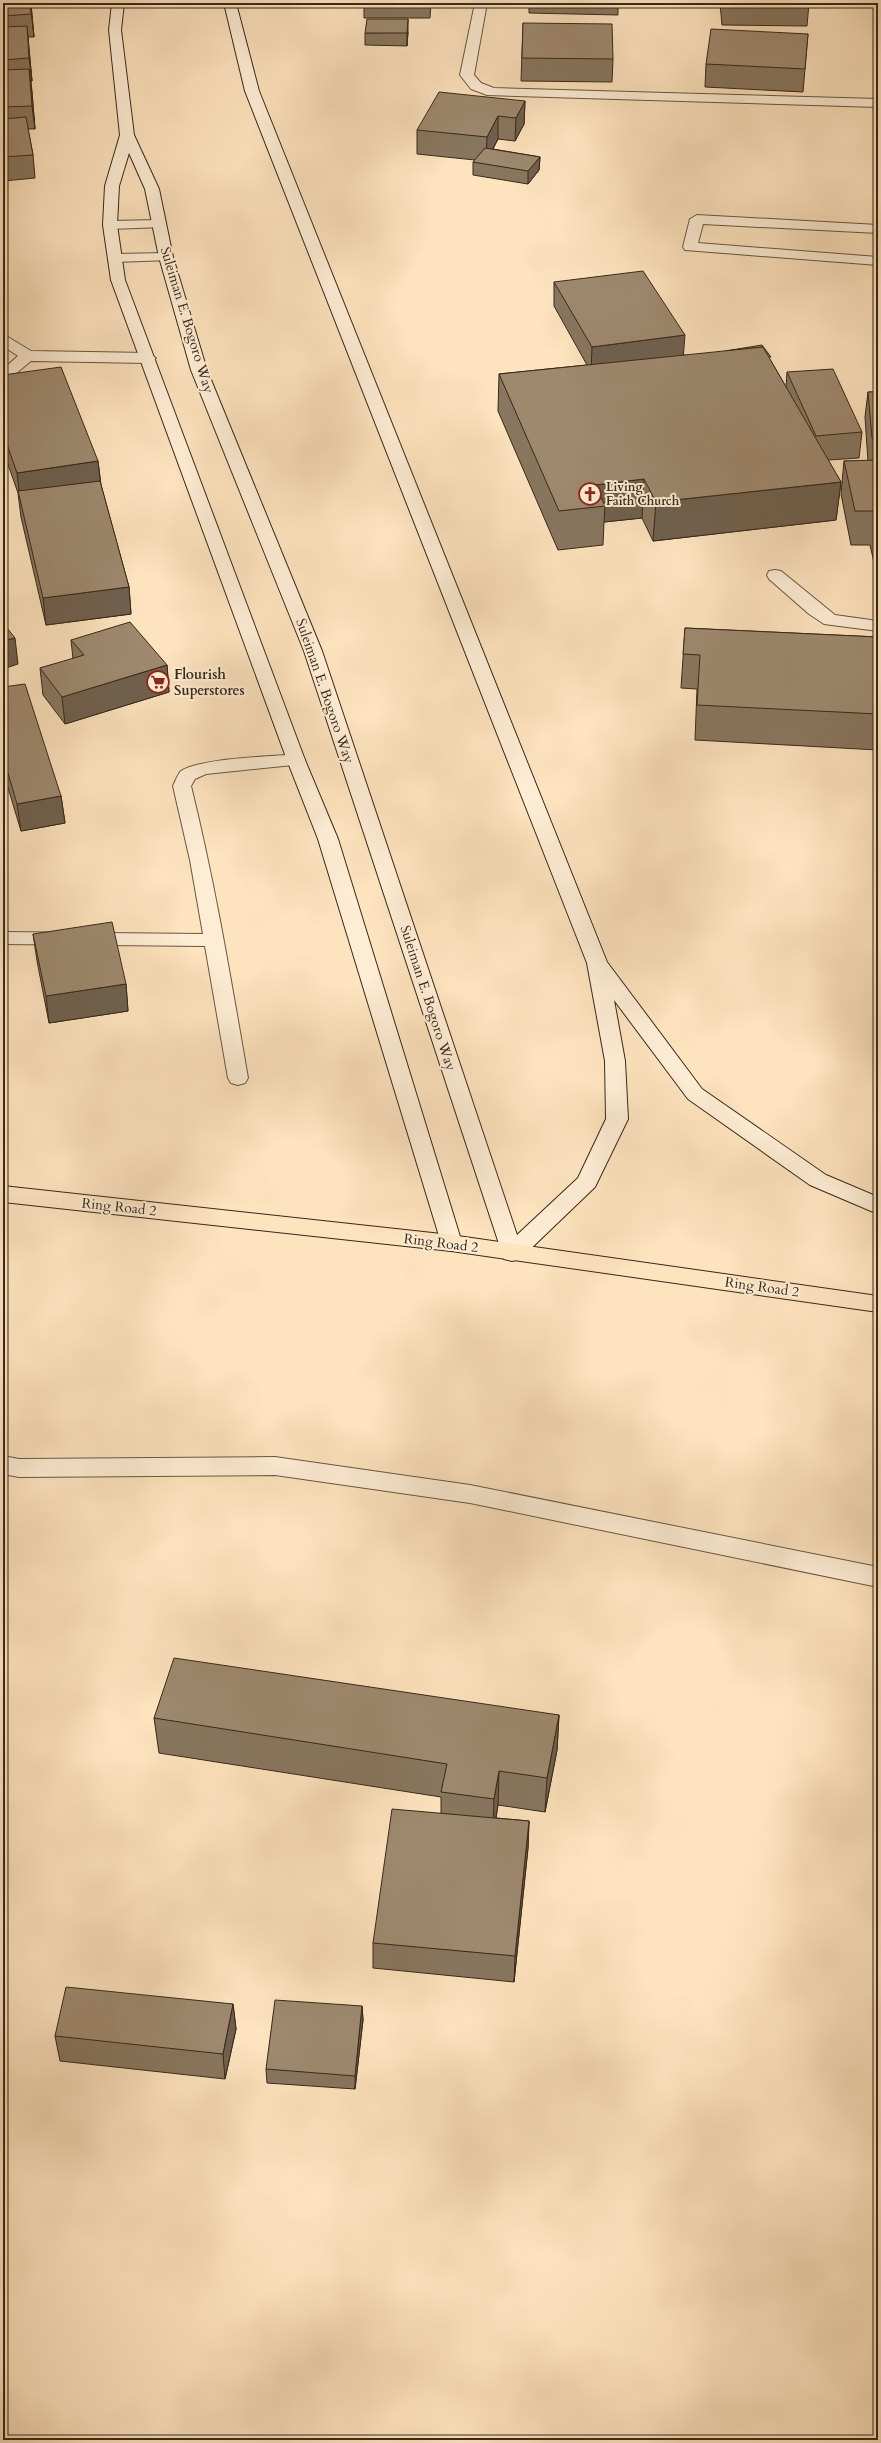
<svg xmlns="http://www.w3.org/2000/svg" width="881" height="2443" font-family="Cardo,serif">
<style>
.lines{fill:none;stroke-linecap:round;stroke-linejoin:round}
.lane-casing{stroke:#695742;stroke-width:2}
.street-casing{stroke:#695742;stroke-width:2}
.secondary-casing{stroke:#382819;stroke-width:2}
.primary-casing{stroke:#382819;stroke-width:2}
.lane{fill:#feedd5;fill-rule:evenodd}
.street{fill:#feedd5;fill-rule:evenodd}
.secondary{fill:#feedd5;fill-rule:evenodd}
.primary{fill:#fde3be;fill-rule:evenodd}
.wall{fill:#88765f;stroke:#382819}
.shaded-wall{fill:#6f604e;stroke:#382819}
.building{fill:#9e896f;stroke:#382819}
.labels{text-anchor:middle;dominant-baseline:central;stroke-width:4;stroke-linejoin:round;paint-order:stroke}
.far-poi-label{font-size:12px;font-weight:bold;fill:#382819;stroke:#feedd5;text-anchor:start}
.street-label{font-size:14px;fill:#382819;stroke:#feedd5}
.poi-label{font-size:14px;font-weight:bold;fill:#382819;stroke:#feedd5;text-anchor:start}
</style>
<rect width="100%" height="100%" fill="#fde3be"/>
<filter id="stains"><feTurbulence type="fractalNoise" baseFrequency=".005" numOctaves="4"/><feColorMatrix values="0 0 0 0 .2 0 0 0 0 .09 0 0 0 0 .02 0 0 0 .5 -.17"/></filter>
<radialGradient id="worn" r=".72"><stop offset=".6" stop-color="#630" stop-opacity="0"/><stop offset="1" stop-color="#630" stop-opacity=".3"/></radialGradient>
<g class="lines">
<g class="lane-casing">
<g id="lane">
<polygon points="775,570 781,571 835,615 878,621 878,631 824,624 809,614 769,579 767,575 769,571"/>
<path d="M296,754L303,756L305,760L303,764L206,774L195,779L191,786C215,883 231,980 248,1078L245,1083L238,1085L231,1083L228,1078L205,946L3,944V932L203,934L190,860L173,786C175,782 177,776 180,772C196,758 272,757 296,754Z"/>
</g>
</g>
<g class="street-casing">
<g id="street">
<polygon points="475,3 487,3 474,75 481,83 494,88 878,99 878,107 487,95 471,89 460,75"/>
<polygon points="697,215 878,225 878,233 703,224 698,243 878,257 878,265 685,250 683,247 690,219"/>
<polygon points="159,220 166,224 164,227 110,229 103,225 110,221"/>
<polygon points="166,253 173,257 171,260 115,262 108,258 115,254"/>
<polygon points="3,334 31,351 148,353 156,358 148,363 31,361 8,380 3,382 3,369 18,356 3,346"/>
<polygon points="3,1456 19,1459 275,1457 470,1485 878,1567 878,1587 470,1503 275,1475 19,1477 3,1474"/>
</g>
</g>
<g class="secondary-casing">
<polygon id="secondary" points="112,3 124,3 121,30 134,135 159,189 173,257 207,370 322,651 517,1235 578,1178 606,1119 605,1061 587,963 245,91 224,3 236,3 259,91 607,962 702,1089 826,1175 878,1197 878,1214 810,1185 688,1099 614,1000 625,1061 628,1119 595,1187 520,1259 512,1261 504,1259 304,651 191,370 159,257 145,189 129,153 119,186 117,225 125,280 305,760 338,839 462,1243 459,1249 451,1251 443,1249 318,839 287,760 111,280 103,225 105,186 120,135 109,30"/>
</g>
<g class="primary-casing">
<polygon id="primary" points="3,1186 451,1235 878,1296 878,1312 451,1251 3,1202"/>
</g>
<use href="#lane" class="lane"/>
<use href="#street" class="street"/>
<use href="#secondary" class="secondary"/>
<use href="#primary" class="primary"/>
</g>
<g class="wall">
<polygon points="3,3 31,3 34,37 28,37 32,81 31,81 35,129 28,129 33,155 35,178 3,181"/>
<polygon points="364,3 431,3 430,18 364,18"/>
<polygon points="529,3 618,3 618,15 529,13"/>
<polygon points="720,3 809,3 807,26 722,25"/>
<polygon points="523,23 613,59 612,82 521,81"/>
<polygon points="408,32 407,46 365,45 365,33"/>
<polygon points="808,34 803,92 705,87 706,64"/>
<polygon points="525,101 524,124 515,141 498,139 493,149 540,157 539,170 528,184 473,175 473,162 475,160 417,154 417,130"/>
<polygon points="554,282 683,355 771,361 786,387 787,372 862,432 859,458 828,460 841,482 836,520 653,541 642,518 604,522 603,545 558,550 498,411 499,374 587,365 554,306"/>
<polygon points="3,375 98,461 101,485 129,587 131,614 46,625 21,517 18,493 3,450"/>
<polygon points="868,392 878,392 878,580 870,545 851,545 841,494 844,461 868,461 865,417"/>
<polygon points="685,628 878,637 878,750 695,740 697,689 681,688"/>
<polygon points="71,640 167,665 169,692 65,724 43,695 40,668 73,659"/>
<polygon points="3,687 61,796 65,823 21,831 3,771"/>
<polygon points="33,934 126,984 128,1011 49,1023 37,961"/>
<polygon points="559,1715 557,1750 545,1812 498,1805 496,1818 529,1821 528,1848 514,1982 373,1968 373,1943 441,1813 441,1797 159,1753 154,1718"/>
<polygon points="233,2004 236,2029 225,2079 60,2061 55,2036"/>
<polygon points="362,2006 363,2020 355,2089 267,2083 266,2069"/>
</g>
<g class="shaded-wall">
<polygon points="30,3 31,5 34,37"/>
<polygon points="408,19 408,32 407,46 407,33"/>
<polygon points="27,26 29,49 32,81 29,58"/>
<polygon points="29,69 32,92 35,129 32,106"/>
<polygon points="525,101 524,124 515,141 516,118"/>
<polygon points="498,116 498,139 486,161 487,137"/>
<polygon points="540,157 539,170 528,184 528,171"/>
<polygon points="685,335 683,360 591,372 592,347"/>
<polygon points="98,461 101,487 20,499 17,473"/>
<polygon points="644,479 642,518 604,522 605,506 595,485"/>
<polygon points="841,482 836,520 653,541 656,502"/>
<polygon points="129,587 131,614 46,625 43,598"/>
<polygon points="15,638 18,664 3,669 3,641"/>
<polygon points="167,665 169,692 65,724 62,697"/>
<polygon points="61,796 65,823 21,831 17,804"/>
<polygon points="126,984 128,1011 49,1023 46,996"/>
<polygon points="559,1715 557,1750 545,1812 547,1778"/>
<polygon points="499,1771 498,1805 493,1833 494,1799"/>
<polygon points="529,1821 528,1848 514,1982 515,1956"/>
<polygon points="233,2004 236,2029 225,2079 223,2054"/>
<polygon points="362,2006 363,2020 355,2089 355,2076"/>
</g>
<g class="building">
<polygon points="3,3 30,3 31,14 3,16"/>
<polygon points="367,19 408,19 407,33 365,33"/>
<polygon points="523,23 612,24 613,59 522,58"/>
<polygon points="27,26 29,58 3,60 3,27"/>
<polygon points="711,29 808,34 805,69 706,64"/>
<polygon points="29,69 32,106 3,107 3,70"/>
<polygon points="439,92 525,101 516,118 498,116 487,137 417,130"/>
<polygon points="26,117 33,155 3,157 3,119"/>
<polygon points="485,148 540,157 528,171 473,162"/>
<polygon points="643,271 685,335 592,347 554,282"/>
<polygon points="762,345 771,357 768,357 763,347 725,351"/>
<polygon points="763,347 841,482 656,502 644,479 595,485 605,506 559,511 499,374"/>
<polygon points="61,367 98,461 17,473 3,433 3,375"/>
<polygon points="833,369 862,432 816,436 787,372"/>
<polygon points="868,392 878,392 878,438 872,438"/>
<polygon points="878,460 878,526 875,511 855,511 844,461"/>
<polygon points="100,481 129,587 43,598 18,491"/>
<polygon points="130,622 167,665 62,697 40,668 84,655 71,640"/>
<polygon points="3,623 15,638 3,641"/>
<polygon points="685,628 878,637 878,714 697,705 700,655 683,654"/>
<polygon points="25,684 61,796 17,804 3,756 3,687"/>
<polygon points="112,922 126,984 46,996 33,934"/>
<polygon points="174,1658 559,1715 547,1778 499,1771 494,1799 441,1792 447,1764 154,1718"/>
<polygon points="392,1809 529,1821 515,1956 373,1943"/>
<polygon points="66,1987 233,2004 223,2054 55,2036"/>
<polygon points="275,2000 362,2006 355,2076 266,2069"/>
</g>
<defs>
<g id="church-ring" transform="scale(1.15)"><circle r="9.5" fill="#feedd5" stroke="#8f2418" stroke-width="1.5"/><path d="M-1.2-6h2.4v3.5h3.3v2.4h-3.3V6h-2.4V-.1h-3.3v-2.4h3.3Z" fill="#8f2418"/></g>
<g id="supermarket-ring" transform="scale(1.15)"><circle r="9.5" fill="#feedd5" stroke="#8f2418" stroke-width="1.5"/><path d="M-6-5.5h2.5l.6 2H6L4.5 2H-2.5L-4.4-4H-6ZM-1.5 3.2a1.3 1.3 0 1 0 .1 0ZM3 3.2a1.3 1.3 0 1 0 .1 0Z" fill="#8f2418"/></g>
</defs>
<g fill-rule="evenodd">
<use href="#church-ring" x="590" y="494"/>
<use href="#supermarket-ring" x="158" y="682"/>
</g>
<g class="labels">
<g class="far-poi-label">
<text x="606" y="487">Living<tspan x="606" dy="14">Faith Church</tspan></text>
</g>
<g class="street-label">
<text transform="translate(187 320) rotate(73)">Suleiman E. Bogoro Way</text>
<text transform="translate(325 691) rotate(71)">Suleiman E. Bogoro Way</text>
<text transform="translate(428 998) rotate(72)">Suleiman E. Bogoro Way</text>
<text transform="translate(119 1207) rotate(6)">Ring Road 2</text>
<text transform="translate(441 1243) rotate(7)">Ring Road 2</text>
<text transform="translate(762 1287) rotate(8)">Ring Road 2</text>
</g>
<g class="poi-label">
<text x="174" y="674">Flourish<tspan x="174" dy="16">Superstores</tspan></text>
</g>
</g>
<rect width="881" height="2443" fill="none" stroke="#fde3be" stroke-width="16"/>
<rect x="4" y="4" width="873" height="2435" fill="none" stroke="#382819" stroke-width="2"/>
<rect x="8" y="8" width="865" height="2427" fill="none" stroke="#382819"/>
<rect width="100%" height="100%" filter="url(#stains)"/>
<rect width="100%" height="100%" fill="url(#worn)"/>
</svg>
